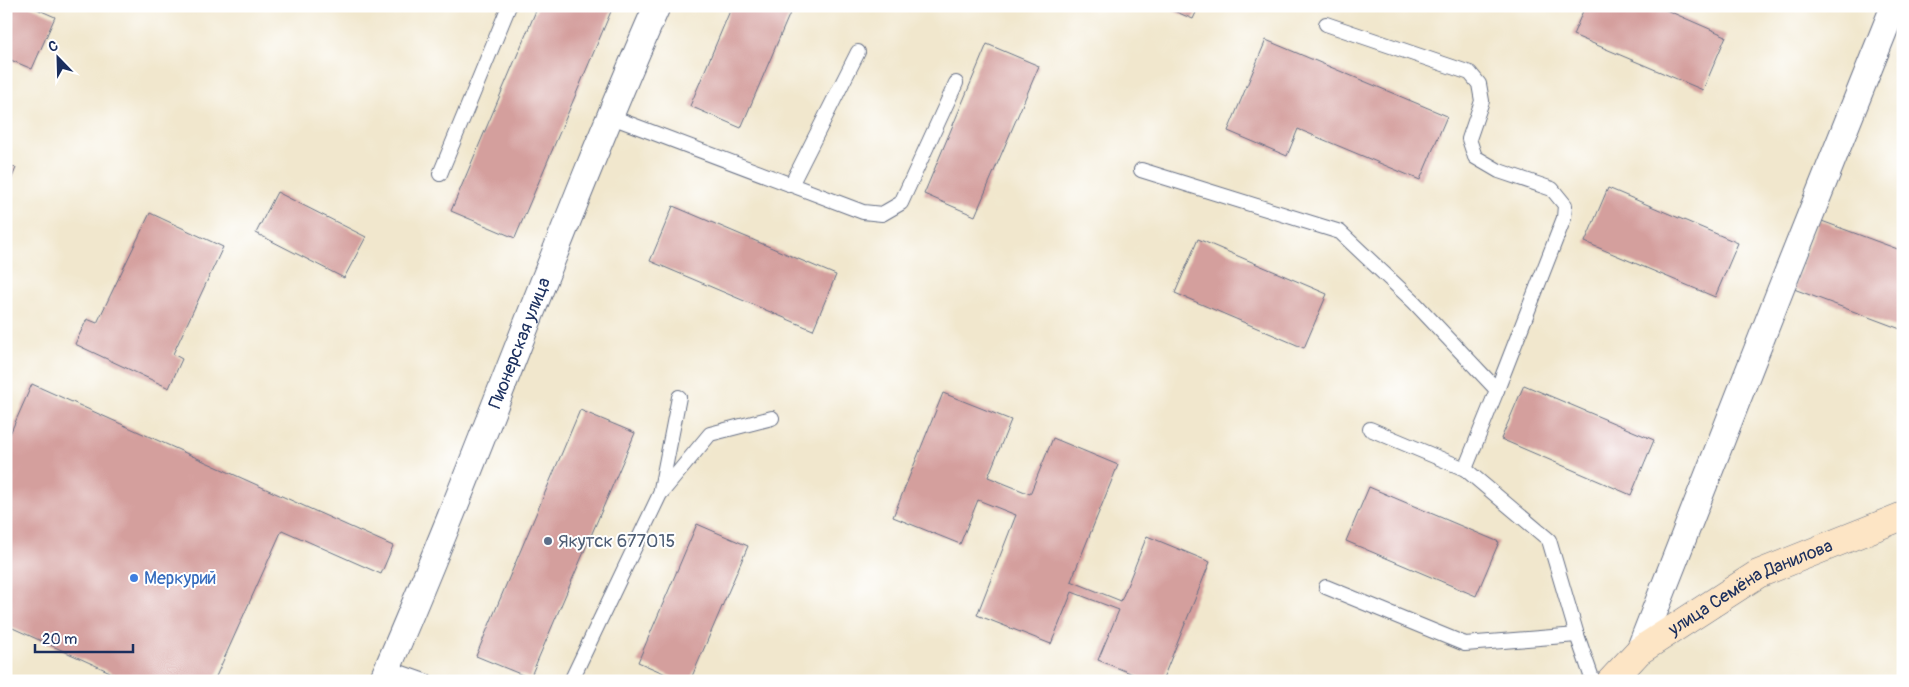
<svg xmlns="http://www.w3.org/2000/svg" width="1909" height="687" font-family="Pangolin,sans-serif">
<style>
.building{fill:#d49f9d}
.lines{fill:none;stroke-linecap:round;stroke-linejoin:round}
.lane-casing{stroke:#666f85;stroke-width:16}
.street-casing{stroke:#666f85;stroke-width:28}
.secondary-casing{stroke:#666f85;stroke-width:29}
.lane{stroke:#fff;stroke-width:14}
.street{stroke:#fff;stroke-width:26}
.secondary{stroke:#fde5c5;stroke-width:28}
.service-dot{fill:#5c6f8a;stroke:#fff;stroke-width:2}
.shop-dot{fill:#3f7fe0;stroke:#fff;stroke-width:2}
.labels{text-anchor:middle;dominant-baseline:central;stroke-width:4;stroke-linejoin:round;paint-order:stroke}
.street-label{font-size:18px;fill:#1b2f5e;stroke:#fff}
.service-label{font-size:18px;fill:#4e5e75;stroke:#fff;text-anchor:start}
.shop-label{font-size:18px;fill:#366cbe;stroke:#fff;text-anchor:start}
</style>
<rect width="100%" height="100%" fill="#fff"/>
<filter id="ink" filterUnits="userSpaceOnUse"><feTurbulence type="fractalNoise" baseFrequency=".02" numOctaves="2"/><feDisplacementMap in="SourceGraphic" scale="10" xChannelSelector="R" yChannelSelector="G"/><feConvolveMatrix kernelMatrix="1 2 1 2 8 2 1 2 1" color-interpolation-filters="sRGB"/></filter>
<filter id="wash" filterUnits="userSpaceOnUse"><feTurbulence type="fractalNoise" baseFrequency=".0096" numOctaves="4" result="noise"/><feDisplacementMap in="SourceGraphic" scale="20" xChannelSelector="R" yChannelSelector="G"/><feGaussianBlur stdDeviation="1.12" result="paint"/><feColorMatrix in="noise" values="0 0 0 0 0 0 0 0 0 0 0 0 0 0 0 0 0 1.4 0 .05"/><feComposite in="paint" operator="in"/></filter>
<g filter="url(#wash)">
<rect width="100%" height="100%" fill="#f1e7cd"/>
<g id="blocks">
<g class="building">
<polygon points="6,6 30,6 55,17 32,69 6,58"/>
<polygon points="538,6 604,6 612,9 515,238 451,211"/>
<polygon points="732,6 793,6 741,128 690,106"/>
<polygon points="1162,6 1199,6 1193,19"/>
<polygon points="1585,6 1657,6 1726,36 1703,90 1573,35"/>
<polygon points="1266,40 1447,116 1420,180 1298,129 1287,156 1228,131"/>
<polygon points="987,44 1039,66 975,216 924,194"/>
<polygon points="6,164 16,168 6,192"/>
<polygon points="1608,188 1738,243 1715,297 1585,242"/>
<polygon points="277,192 366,237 344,278 256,233"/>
<polygon points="673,206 836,275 813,330 650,261"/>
<polygon points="150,213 223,247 173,354 182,359 169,388 75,344 87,319 97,323"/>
<polygon points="1819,220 1903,251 1903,330 1794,289"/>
<polygon points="1198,239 1327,294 1304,348 1175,293"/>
<polygon points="32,384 393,546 381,574 282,530 214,681 130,681 6,625 6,443"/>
<polygon points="1524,385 1654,440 1631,495 1501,439"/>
<polygon points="943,393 1011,420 988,477 1030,494 1053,438 1118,465 1071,581 1121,601 1147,536 1210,562 1162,681 1150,681 1098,660 1119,610 1072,592 1051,644 977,615 1016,515 978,500 960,544 893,517"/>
<polygon points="580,410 635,433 530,678 476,656"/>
<polygon points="1369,487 1499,542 1476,596 1346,541"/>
<polygon points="697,524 748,546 690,681 682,681 638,662"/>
</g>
</g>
</g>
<g filter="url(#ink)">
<use href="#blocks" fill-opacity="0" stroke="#666f85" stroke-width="1"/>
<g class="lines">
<g class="lane-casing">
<g id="lane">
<polyline points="1326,24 1470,73 1479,84 1482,101 1469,139 1475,157 1499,171 1552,189 1565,205 1564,218 1497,390"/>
<polyline points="609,116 863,212 882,214 901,203 956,83"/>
<polyline points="1141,170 1340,232 1414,302 1497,390 1465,469 1549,540 1577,635 1593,681"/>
<polyline points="440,174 509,6"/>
<polyline points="791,185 858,52"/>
<polyline points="1370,429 1465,469"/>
<polyline points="662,492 710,434 772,418"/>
<polyline points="1326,587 1465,644 1577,635"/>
<polyline points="388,668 425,681"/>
<polyline points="571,681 660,494 679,397"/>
</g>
</g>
<g class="street-casing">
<g id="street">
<polyline points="1639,651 1780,291 1894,6"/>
<path id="s1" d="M382,681C479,458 559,229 657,6"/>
</g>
</g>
<g class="secondary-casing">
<g id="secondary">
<path id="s2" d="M1611,681L1639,651L1758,574L1903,516"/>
</g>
</g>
<use href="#lane" class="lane"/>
<use href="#street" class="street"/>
<use href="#secondary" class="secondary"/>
</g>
</g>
<circle class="service-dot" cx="548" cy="541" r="5"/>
<circle class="shop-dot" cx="134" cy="578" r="5"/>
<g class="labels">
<g class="street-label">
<text stroke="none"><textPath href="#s1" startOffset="365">Пионерская улица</textPath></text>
<text stroke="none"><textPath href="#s2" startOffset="170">улица Семёна Данилова</textPath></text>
</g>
<g class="service-label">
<text x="558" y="541">Якутск 677015</text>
</g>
<g class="shop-label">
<text x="144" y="578">Меркурий</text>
</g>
</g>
<rect width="1909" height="687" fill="none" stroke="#fff" stroke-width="25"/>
<g transform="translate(58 58) rotate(337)" stroke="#ffffff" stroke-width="4" paint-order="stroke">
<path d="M0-4L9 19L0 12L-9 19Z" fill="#1b2f5e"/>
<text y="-8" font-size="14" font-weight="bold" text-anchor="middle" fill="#1b2f5e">С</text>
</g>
<path d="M35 644v8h98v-8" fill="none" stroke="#1b2f5e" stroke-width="2.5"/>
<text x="42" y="644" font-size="15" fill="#1b2f5e" stroke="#ffffff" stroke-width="4" paint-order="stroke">20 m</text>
</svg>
